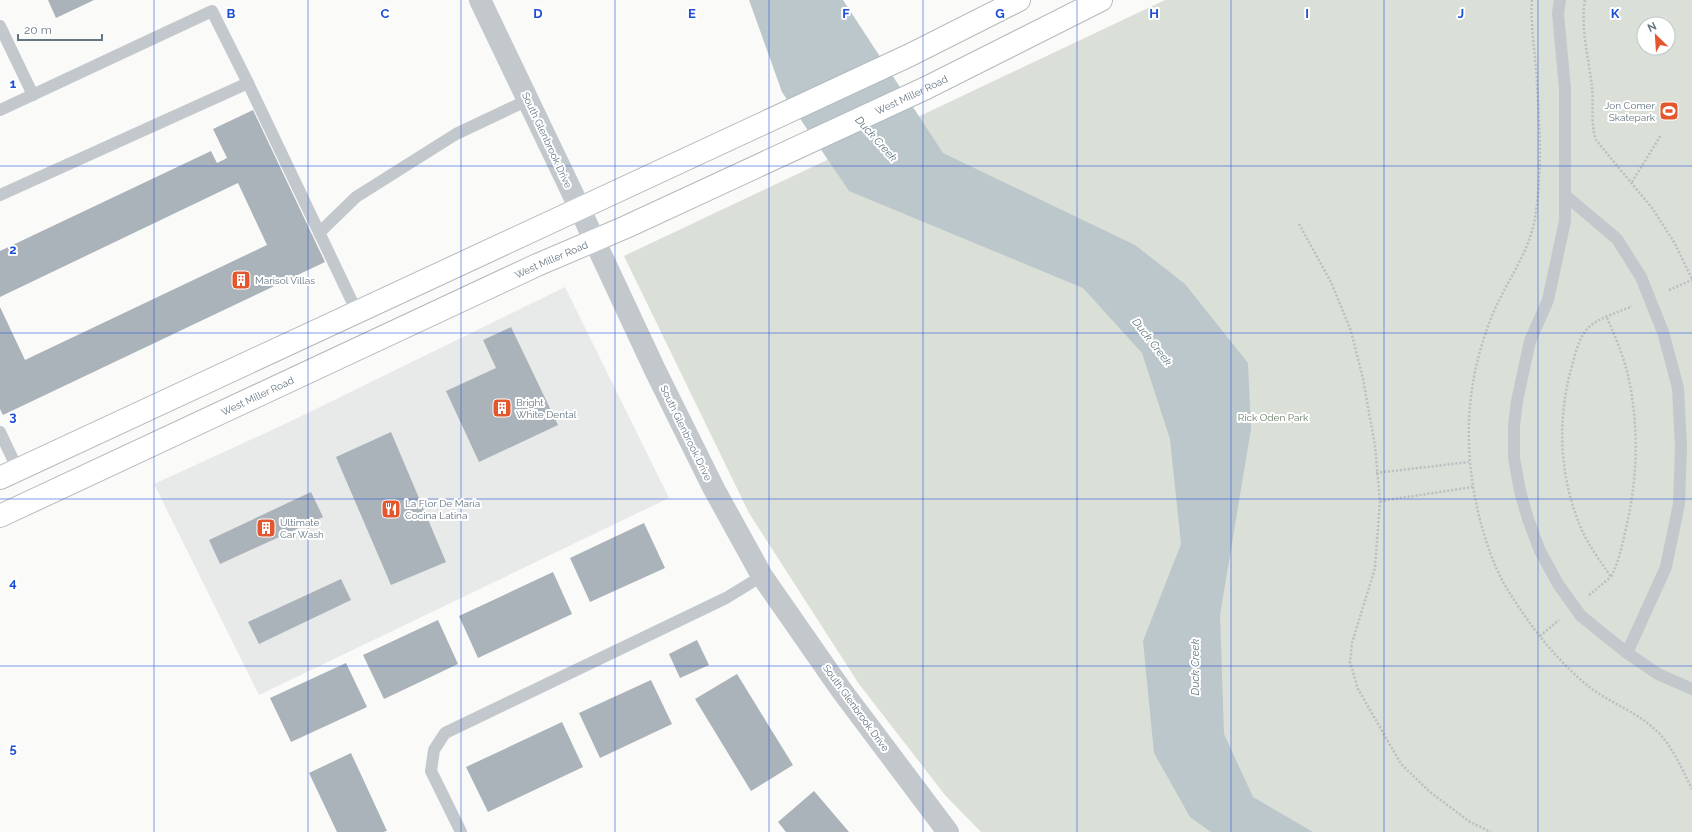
<svg xmlns="http://www.w3.org/2000/svg" width="1692" height="832" font-family="Raleway,sans-serif">
<style>
.built{fill:#e8e9e9}
.green{fill:#dadfd7;fill-rule:evenodd}
.water{fill:#bbc7cb}
.building{fill:#aab3b9}
.lines{fill:none;stroke-linecap:round;stroke-linejoin:round}
.secondary-casing{stroke:#b3babf;stroke-width:24}
.path{stroke:#bbbfc2;stroke-width:2.5;stroke-dasharray:2 2;stroke-linecap:butt}
.service{stroke:#c3c8cc;stroke-width:12}
.tertiary{stroke:#c3c8cc;stroke-width:22}
.secondary{stroke:#fff;stroke-width:22}
.grid{fill:none;stroke:#1d4ed8;stroke-width:1;stroke-opacity:0.55}
.labels{text-anchor:middle;dominant-baseline:central;stroke-width:4;stroke-linejoin:round;paint-order:stroke}
.street-label{font-size:10px;fill:#657683;stroke:#fff}
.poi-label{font-size:10px;fill:#657683;stroke:#fff;text-anchor:start}
.park-label{font-size:10px;fill:#687a64;stroke:#fff}
.water-label{font-size:11px;font-style:italic;fill:#60757c;stroke:#fff}
.grid-label{font-size:13px;text-anchor:middle;font-weight:bold;fill:#1d4ed8;stroke:#fff;stroke-width:4;stroke-linejoin:round;paint-order:stroke}
</style>
<rect width="100%" height="100%" fill="#fafaf8"/>
<polygon class="built" points="565,287 669,498 259,695 154,484 283,425"/>
<path class="green" d="M1165,0H1692V832H981L945,795L859,684L749,513L624,256ZM1644,24H1668V48H1644Z"/>
<polygon class="water" points="749,0 843,0 943,153 1135,245 1185,284 1248,363 1251,429 1220,615 1224,734 1253,797 1313,832 1211,832 1190,817 1154,753 1143,641 1181,544 1170,439 1142,353 1083,288 849,191 782,92"/>
<g class="building">
<polygon points="48,0 94,0 56,18"/>
<polygon points="253,110 325,262 3,415 0,409 0,307 25,360 267,245 238,183 0,297 0,251 211,151 217,163 227,158 213,129"/>
<polygon points="511,327 558,425 479,462 446,391 496,368 483,340"/>
<polygon points="391,432 446,562 391,585 336,457"/>
<polygon points="311,492 323,517 220,564 209,540"/>
<polygon points="644,523 665,568 590,602 570,558"/>
<polygon points="553,572 572,614 478,658 459,616"/>
<polygon points="341,579 351,600 259,644 248,622"/>
<polygon points="438,620 458,664 384,699 363,655"/>
<polygon points="697,640 709,665 680,678 669,654"/>
<polygon points="346,663 367,707 291,742 270,698"/>
<polygon points="737,674 793,765 751,791 695,699"/>
<polygon points="651,680 672,724 600,758 579,713"/>
<polygon points="562,722 583,767 488,812 466,767"/>
<polygon points="351,753 387,831 383,832 337,832 309,773"/>
<polygon points="814,791 849,832 786,832 778,822"/>
</g>
<g class="lines">
<g class="secondary-casing">
<g id="secondary">
<polyline points="0,478 910,55 1019,0"/>
<path id="s1" d="M0,516L537,265L626,227L926,88L1101,0"/>
</g>
</g>
<g class="path">
<path d="M1532,0C1530,28 1536,56 1537,84C1540,128 1542,175 1535,218C1529,253 1508,279 1494,311C1465,380 1462,448 1480,520C1486,542 1494,567 1506,587C1528,623 1554,658 1588,686C1607,701 1632,710 1651,726C1671,742 1681,767 1692,789"/>
<path d="M1585,0C1580,26 1589,60 1592,87C1594,104 1590,123 1596,140L1652,208L1674,242L1692,279"/>
<polyline points="1632,182 1661,135"/>
<polyline points="1299,224 1331,282 1351,331 1363,379 1375,446 1380,501 1375,568 1352,643 1350,662 1358,689 1401,764 1430,792 1470,822 1491,832"/>
<polyline points="1669,290 1692,280"/>
<path d="M1607,318C1615,336 1623,355 1628,375C1639,425 1638,478 1626,528C1622,546 1619,561 1611,577C1601,562 1588,545 1581,528C1560,479 1557,424 1570,373C1574,359 1578,338 1588,328C1597,318 1620,312 1632,306"/>
<polyline points="1376,473 1469,462"/>
<polyline points="1380,501 1473,487"/>
<polyline points="1589,595 1611,577"/>
<polyline points="1540,636 1559,620"/>
</g>
<g class="service">
<polyline points="1560,0 1558,13 1565,89 1565,221 1548,300 1530,341 1517,401 1514,426 1514,458 1520,491 1528,519 1540,551 1558,584 1581,616 1627,653 1658,674 1692,689"/>
<polyline points="0,26 33,95"/>
<polyline points="0,110 212,11 248,83"/>
<polyline points="0,195 248,83 357,312"/>
<polyline points="1565,195 1617,239 1641,277 1663,332 1678,388 1681,447 1679,504 1666,567 1627,653"/>
<polyline points="319,233 356,197 456,134 528,100"/>
<polyline points="0,432 18,470"/>
<polyline points="461,832 431,771 434,750 445,733 726,598 762,576"/>
</g>
<polyline class="tertiary" points="480,0 570,188 655,370 714,489 762,576 842,691 948,832"/>
<use href="#secondary" class="secondary"/>
</g>
<path class="grid" d="M154,0V832M308,0V832M461,0V832M615,0V832M769,0V832M923,0V832M1077,0V832M1231,0V832M1384,0V832M1538,0V832M0,166H1692M0,333H1692M0,499H1692M0,666H1692"/>
<defs>
<g id="stadium-square" transform="scale(1)"><rect x="-9" y="-9" width="18" height="18" rx="4" fill="#e4572e" stroke="#fff"/><path d="M0-5a6.5 5 0 1 0 0 10a6.5 5 0 1 0 0-10ZM-3.5-1.8h7v3.6h-7Z" fill="#fff"/></g>
<g id="building-square" transform="scale(1)"><rect x="-9" y="-9" width="18" height="18" rx="4" fill="#e4572e" stroke="#fff"/><path d="M-4-6H4V6H1V3H-1V6H-4ZM-2.5-4.3h1.7v1.8h-1.7ZM.8-4.3h1.7v1.8H.8ZM-2.5-1h1.7V.8h-1.7ZM.8-1h1.7V.8H.8Z" fill="#fff"/></g>
<g id="restaurant-square" transform="scale(1)"><rect x="-9" y="-9" width="18" height="18" rx="4" fill="#e4572e" stroke="#fff"/><path d="M-5-6h1v4h1v-4h1v4h1v-4h1v5L-1.5 .5V6h-2V.5L-5-1ZM5-6V6H3V1.5H1.5Q1.5-4 5-6Z" fill="#fff"/></g>
</defs>
<g fill-rule="evenodd">
<use href="#stadium-square" x="1669" y="111"/>
<use href="#building-square" x="241" y="280"/>
<use href="#building-square" x="502" y="408"/>
<use href="#restaurant-square" x="391" y="509"/>
<use href="#building-square" x="266" y="528"/>
</g>
<g class="labels">
<g class="street-label">
<text stroke="none"><textPath href="#s1" startOffset="1004">West Miller Road</textPath></text>
<text transform="translate(547 140) rotate(65)">South Glenbrook Drive</text>
<text stroke="none"><textPath href="#s1" startOffset="608">West Miller Road</textPath></text>
<text stroke="none"><textPath href="#s1" startOffset="284">West Miller Road</textPath></text>
<text transform="translate(686 433) rotate(64)">South Glenbrook Drive</text>
<text transform="translate(856 708) rotate(54)">South Glenbrook Drive</text>
</g>
<g class="poi-label">
<text x="1655" y="105" text-anchor="end">Jon Comer<tspan x="1655" dy="12">Skatepark</tspan></text>
<text x="255" y="280">Marisol Villas</text>
<text x="516" y="402">Bright<tspan x="516" dy="12">White Dental</tspan></text>
<text x="405" y="503">La Flor De María<tspan x="405" dy="12">Cocina Latina</tspan></text>
<text x="280" y="522">Ultimate<tspan x="280" dy="12">Car Wash</tspan></text>
</g>
<g class="park-label">
<text x="1273" y="417">Rick Oden Park</text>
</g>
<g class="water-label">
<text transform="translate(876 139) rotate(48)">Duck Creek</text>
<text transform="translate(1152 342) rotate(52)">Duck Creek</text>
<text transform="translate(1195 667) rotate(-90)">Duck Creek</text>
</g>
</g>
<g class="grid-label">
<text x="231" y="18">B</text>
<text x="385" y="18">C</text>
<text x="538" y="18">D</text>
<text x="692" y="18">E</text>
<text x="846" y="18">F</text>
<text x="1000" y="18">G</text>
<text x="1154" y="18">H</text>
<text x="1307" y="18">I</text>
<text x="1461" y="18">J</text>
<text x="1615" y="18">K</text>
<text x="13" y="88">1</text>
<text x="13" y="254">2</text>
<text x="13" y="421">3</text>
<text x="13" y="587">4</text>
<text x="13" y="753">5</text>
</g>
<g transform="translate(1656 36) rotate(335)"><circle r="19" fill="#ffffff" stroke="#c1c8cd"/>
<path d="M0-3L7 15L0 10L-7 15Z" fill="#e4572e"/>
<text y="-6" font-size="11" font-weight="bold" text-anchor="middle" fill="#657683">N</text>
</g>
<path d="M18 34v6h84v-6" fill="none" stroke="#657683" stroke-width="2"/>
<text x="24" y="34" font-size="12" fill="#657683" stroke="#ffffff" stroke-width="3" paint-order="stroke">20 m</text>
</svg>
